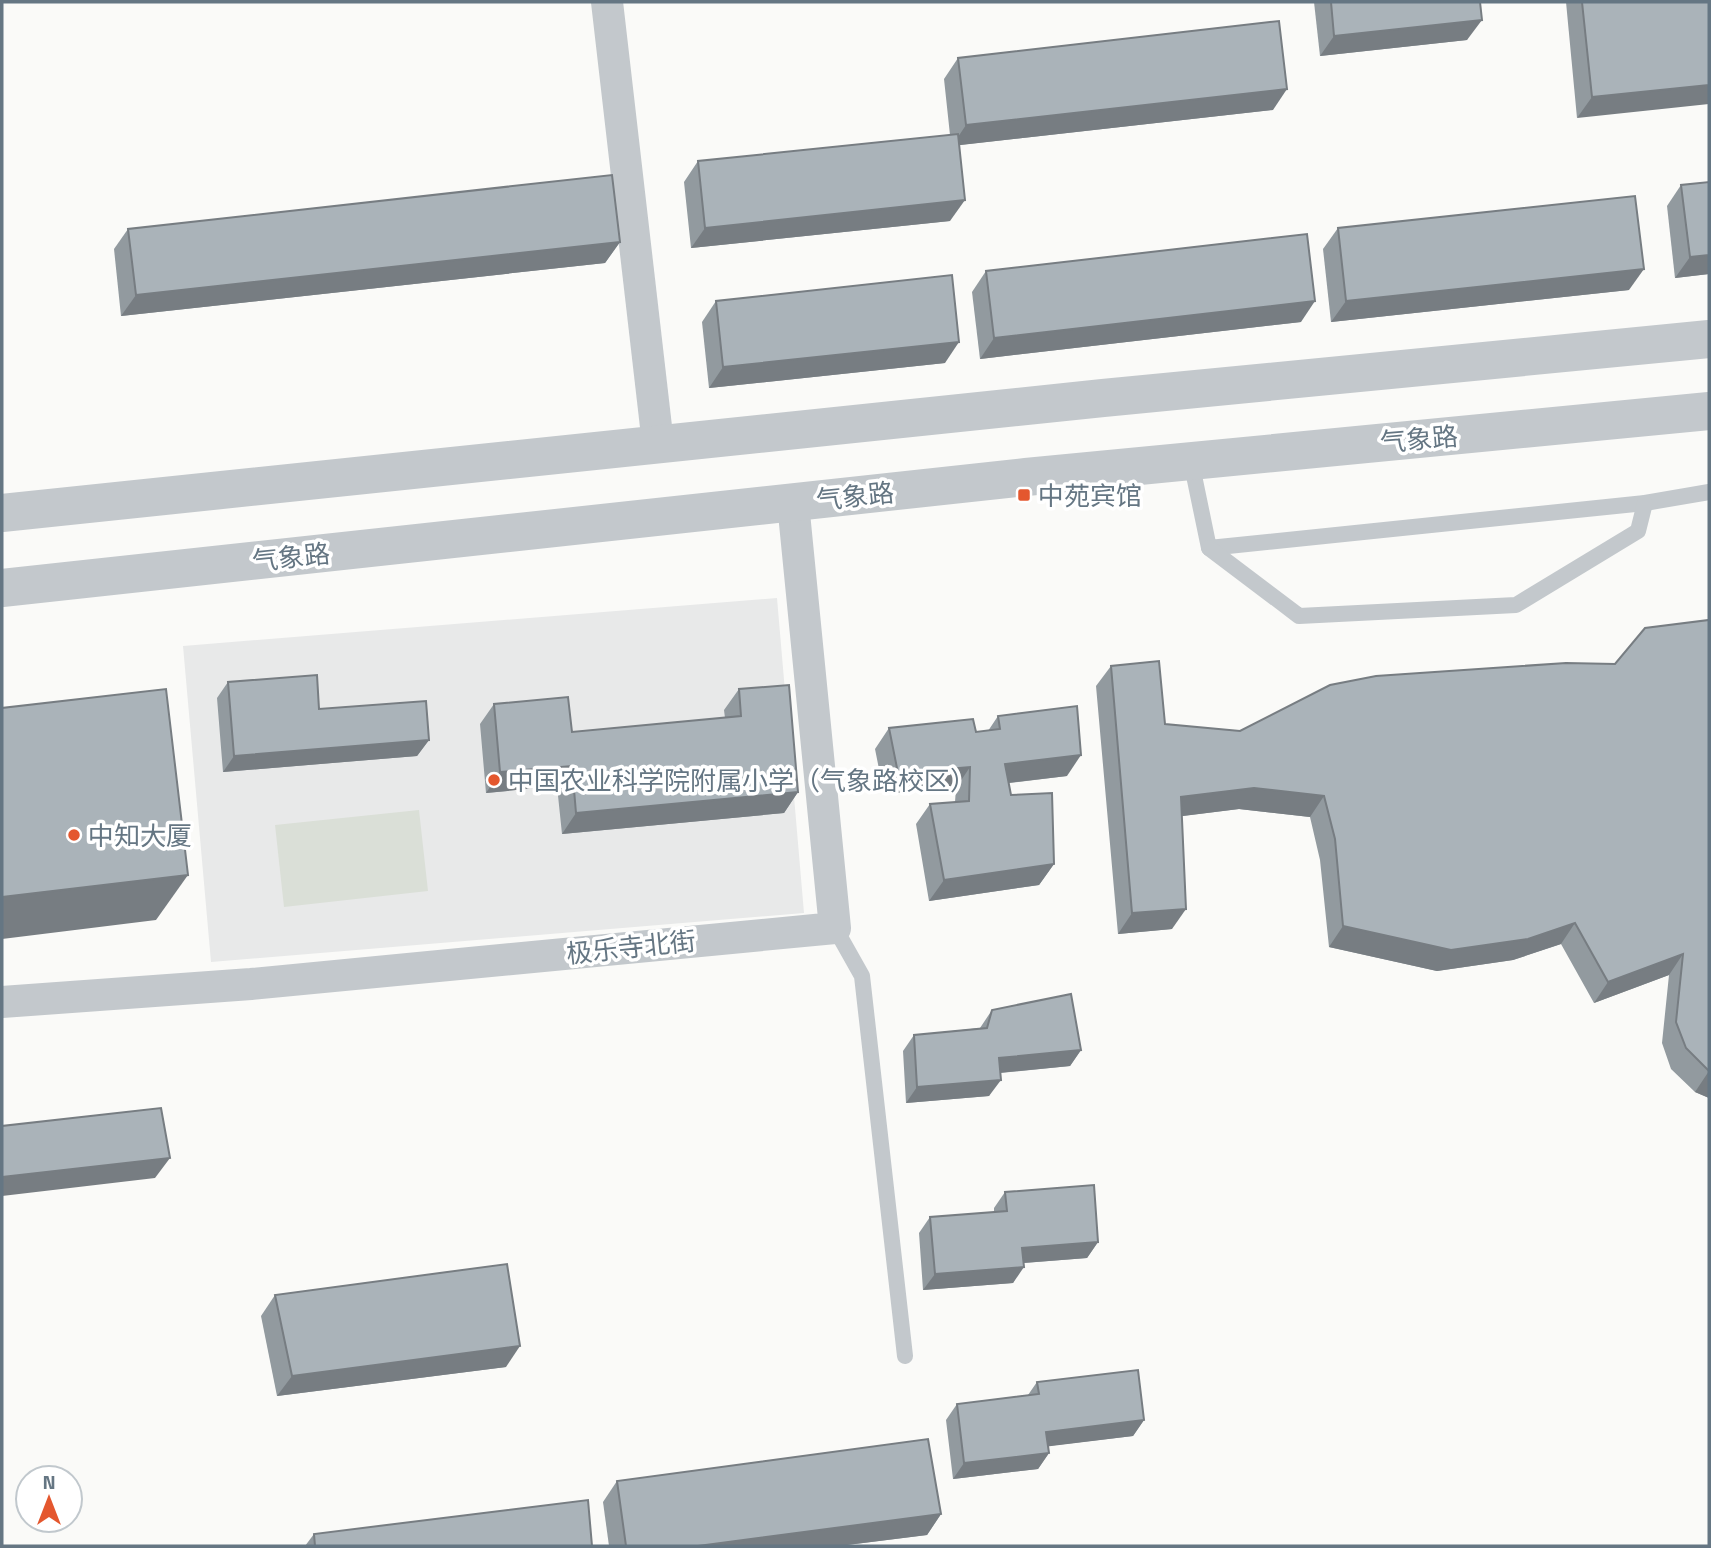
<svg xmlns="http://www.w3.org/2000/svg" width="1711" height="1548" font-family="'Titillium Web','Noto Sans SC',sans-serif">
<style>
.built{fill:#e8e9e9}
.green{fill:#dadfd7}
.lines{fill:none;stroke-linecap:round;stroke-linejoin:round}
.service{stroke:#c3c8cc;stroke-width:16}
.minor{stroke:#c3c8cc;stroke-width:32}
.tertiary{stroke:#c3c8cc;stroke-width:38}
.wall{fill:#929a9f}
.shaded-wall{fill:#777d82}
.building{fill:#aab3b9;stroke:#777d82;stroke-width:2}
.poi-dot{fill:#e4572e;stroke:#fff;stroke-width:2.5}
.labels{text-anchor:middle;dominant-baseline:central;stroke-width:7;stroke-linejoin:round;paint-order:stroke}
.street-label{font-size:26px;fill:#657683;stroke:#fff}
.poi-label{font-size:26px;fill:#657683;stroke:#fff;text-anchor:start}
</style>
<rect width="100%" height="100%" fill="#fafaf8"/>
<polygon class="built" points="777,598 804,913 211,962 183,646"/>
<polygon class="green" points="419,810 428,891 284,907 275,825"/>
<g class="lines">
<g class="service">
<polyline points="1191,461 1209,548 1645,503 1709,492"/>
<polyline points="1209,548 1299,616 1516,605 1638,531 1645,503"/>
<polyline points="835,928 862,976 905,1356"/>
</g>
<g class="minor">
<polyline points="607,2 658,444"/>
<polyline points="2,1002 251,984 835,928 793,503"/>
</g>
<g class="tertiary">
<polyline points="2,513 1103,398 1709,339"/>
<polyline points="2,588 1026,477 1709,411"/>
</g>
</g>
<g class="wall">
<polygon points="1314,2 1480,2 1467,40 1320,56"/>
<polygon points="1566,2 1709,2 1577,118"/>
<polygon points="958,58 1273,110 959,145 950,221 691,248 684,182 698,161 950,135 944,79"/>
<polygon points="1709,182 1709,274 1675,278 1667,206 1681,185"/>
<polygon points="1338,228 1629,290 1331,322 1323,249"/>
<polygon points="128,229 620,242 605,263 121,316 114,249"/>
<polygon points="986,271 1301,322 980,359 972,292"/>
<polygon points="716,301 945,363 709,388 702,322"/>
<polygon points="1709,620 1709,1098 1695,1092 1671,1069 1662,1043 1669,975 1594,1003 1561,944 1513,960 1437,971 1329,947 1320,860 1310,817 1239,809 1182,816 1172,929 1118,934 1096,686 1111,666 1165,724 1240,731 1615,664"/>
<polygon points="228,682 319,709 429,740 417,756 223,772 217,698"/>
<polygon points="739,689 798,792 784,813 562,834 557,786 486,793 480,724 494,704 572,732 725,718 724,710"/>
<polygon points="998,716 1067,776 1009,783 1011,795 1054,864 1039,885 929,901 916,824 930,804 955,802 956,788 884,794 875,749 889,728 976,732 988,731"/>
<polygon points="992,1010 1081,1050 1070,1066 1000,1073 989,1096 906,1103 903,1051 914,1035 980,1028"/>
<polygon points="1005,1192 1098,1242 1087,1258 1024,1263 1013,1283 923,1290 919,1233 930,1217 994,1212 994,1208"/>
<polygon points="275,1295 506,1367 277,1396 261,1316"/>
<polygon points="1037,1382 1144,1420 1133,1436 1048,1446 1049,1453 1038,1469 953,1479 946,1420 957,1404 1028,1395"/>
<polygon points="617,1481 941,1514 927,1535 839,1546 609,1546 603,1502"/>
<polygon points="314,1534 592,1546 305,1546"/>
</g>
<g class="shaded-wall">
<polygon points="1482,20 1467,40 1320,56 1334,36"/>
<polygon points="1709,85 1709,104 1577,118 1592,97"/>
<polygon points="1287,89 1273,110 952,146 966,125"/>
<polygon points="965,200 950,221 691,248 705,228"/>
<polygon points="620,242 605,263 121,316 136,295"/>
<polygon points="1709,255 1709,274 1675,278 1690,257"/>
<polygon points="1644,269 1629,290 1331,322 1346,301"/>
<polygon points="1315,301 1301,322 980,359 994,338"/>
<polygon points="959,342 945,363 709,388 723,367"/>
<polygon points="429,740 417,756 223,772 234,756"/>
<polygon points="1081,755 1067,776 991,785 1005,764"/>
<polygon points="572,766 557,786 486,793 500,772"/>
<polygon points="970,767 956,788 884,794 898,773"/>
<polygon points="1254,788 1324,796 1310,817 1239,809 1167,818 1181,797"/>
<polygon points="798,792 784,813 562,834 576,813"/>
<polygon points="1054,864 1039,885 929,901 944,880"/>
<polygon points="188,875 156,920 2,939 2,897"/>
<polygon points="1186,909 1172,929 1118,934 1132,913"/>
<polygon points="1575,923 1561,944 1513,960 1437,971 1329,947 1343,926"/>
<polygon points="1683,954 1669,975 1594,1003 1608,982"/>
<polygon points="1081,1050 1070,1066 988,1074 999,1058"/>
<polygon points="1709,1071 1709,1098 1695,1092"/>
<polygon points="1001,1080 989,1096 906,1103 917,1087"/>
<polygon points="170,1158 155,1178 2,1196 2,1177"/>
<polygon points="1098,1242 1087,1258 1011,1264 1022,1248"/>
<polygon points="1024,1267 1013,1283 923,1290 935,1274"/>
<polygon points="520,1346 506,1367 277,1396 292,1376"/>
<polygon points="1144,1420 1133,1436 1035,1448 1046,1432"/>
<polygon points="1049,1453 1038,1469 953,1479 964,1463"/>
<polygon points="941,1514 927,1535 839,1546 698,1546"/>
</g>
<g class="building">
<polygon points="1331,2 1480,2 1482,20 1334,36"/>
<polygon points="1582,2 1709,2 1709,85 1592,97"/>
<polygon points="1279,21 1287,89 966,125 958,58"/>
<polygon points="958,134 965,200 705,228 698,161"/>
<polygon points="612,175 620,242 136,295 128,229"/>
<polygon points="1709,182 1709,255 1690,257 1681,185"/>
<polygon points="1635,196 1644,269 1346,301 1338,228"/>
<polygon points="1307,234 1315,301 994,338 986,271"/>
<polygon points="952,275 959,342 723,367 716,301"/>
<polygon points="1709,620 1709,1071 1686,1048 1676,1022 1683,954 1608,982 1575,923 1528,939 1451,950 1343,926 1335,839 1324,796 1254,788 1181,797 1186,909 1132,913 1111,666 1159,661 1165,724 1240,731 1330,685 1376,676 1566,663 1615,664 1645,628"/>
<polygon points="317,675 319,709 426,701 429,740 234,756 228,682"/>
<polygon points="789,685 798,792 576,813 572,766 500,772 494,704 568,697 572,732 741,716 739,689"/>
<polygon points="166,689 188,875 2,897 2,708"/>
<polygon points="1077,706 1081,755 1005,764 1011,795 1052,793 1054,864 944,880 930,804 969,801 970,767 898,773 889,728 973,719 976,732 1000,729 998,716"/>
<polygon points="1071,994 1081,1050 999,1058 1001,1080 917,1087 914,1035 987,1028 992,1010"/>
<polygon points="161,1108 170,1158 2,1177 2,1126"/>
<polygon points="1094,1185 1098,1242 1022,1248 1024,1267 935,1274 930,1217 1007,1211 1005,1192"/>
<polygon points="507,1264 520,1346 292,1376 275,1295"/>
<polygon points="1138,1370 1144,1420 1046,1432 1049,1453 964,1463 957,1404 1039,1394 1037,1382"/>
<polygon points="928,1439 941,1514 698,1546 626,1546 617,1481"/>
<polygon points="588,1500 592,1546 315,1546 314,1534"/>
</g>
<g class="poi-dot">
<rect x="1017" y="488" width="14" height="14" rx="3.5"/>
<circle cx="494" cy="780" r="7"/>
<circle cx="74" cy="835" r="7"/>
</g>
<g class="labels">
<g class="street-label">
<text transform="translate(1419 439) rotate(-5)">气象路</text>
<text transform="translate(855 496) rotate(-6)">气象路</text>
<text transform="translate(291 557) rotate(-6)">气象路</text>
<text transform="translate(631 947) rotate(-6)">极乐寺北街</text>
</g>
<g class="poi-label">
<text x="1038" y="495">中苑宾馆</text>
<text x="508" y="780">中国农业科学院附属小学（气象路校区）</text>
<text x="88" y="835">中知大厦</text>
</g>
</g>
<rect width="1711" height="1548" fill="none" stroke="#657683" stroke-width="7"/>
<g transform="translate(49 1499)"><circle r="33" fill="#ffffff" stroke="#c1c8cd" stroke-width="2"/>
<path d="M0-5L12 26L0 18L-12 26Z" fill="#e4572e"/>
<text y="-10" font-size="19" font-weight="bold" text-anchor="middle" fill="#657683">N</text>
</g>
</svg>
